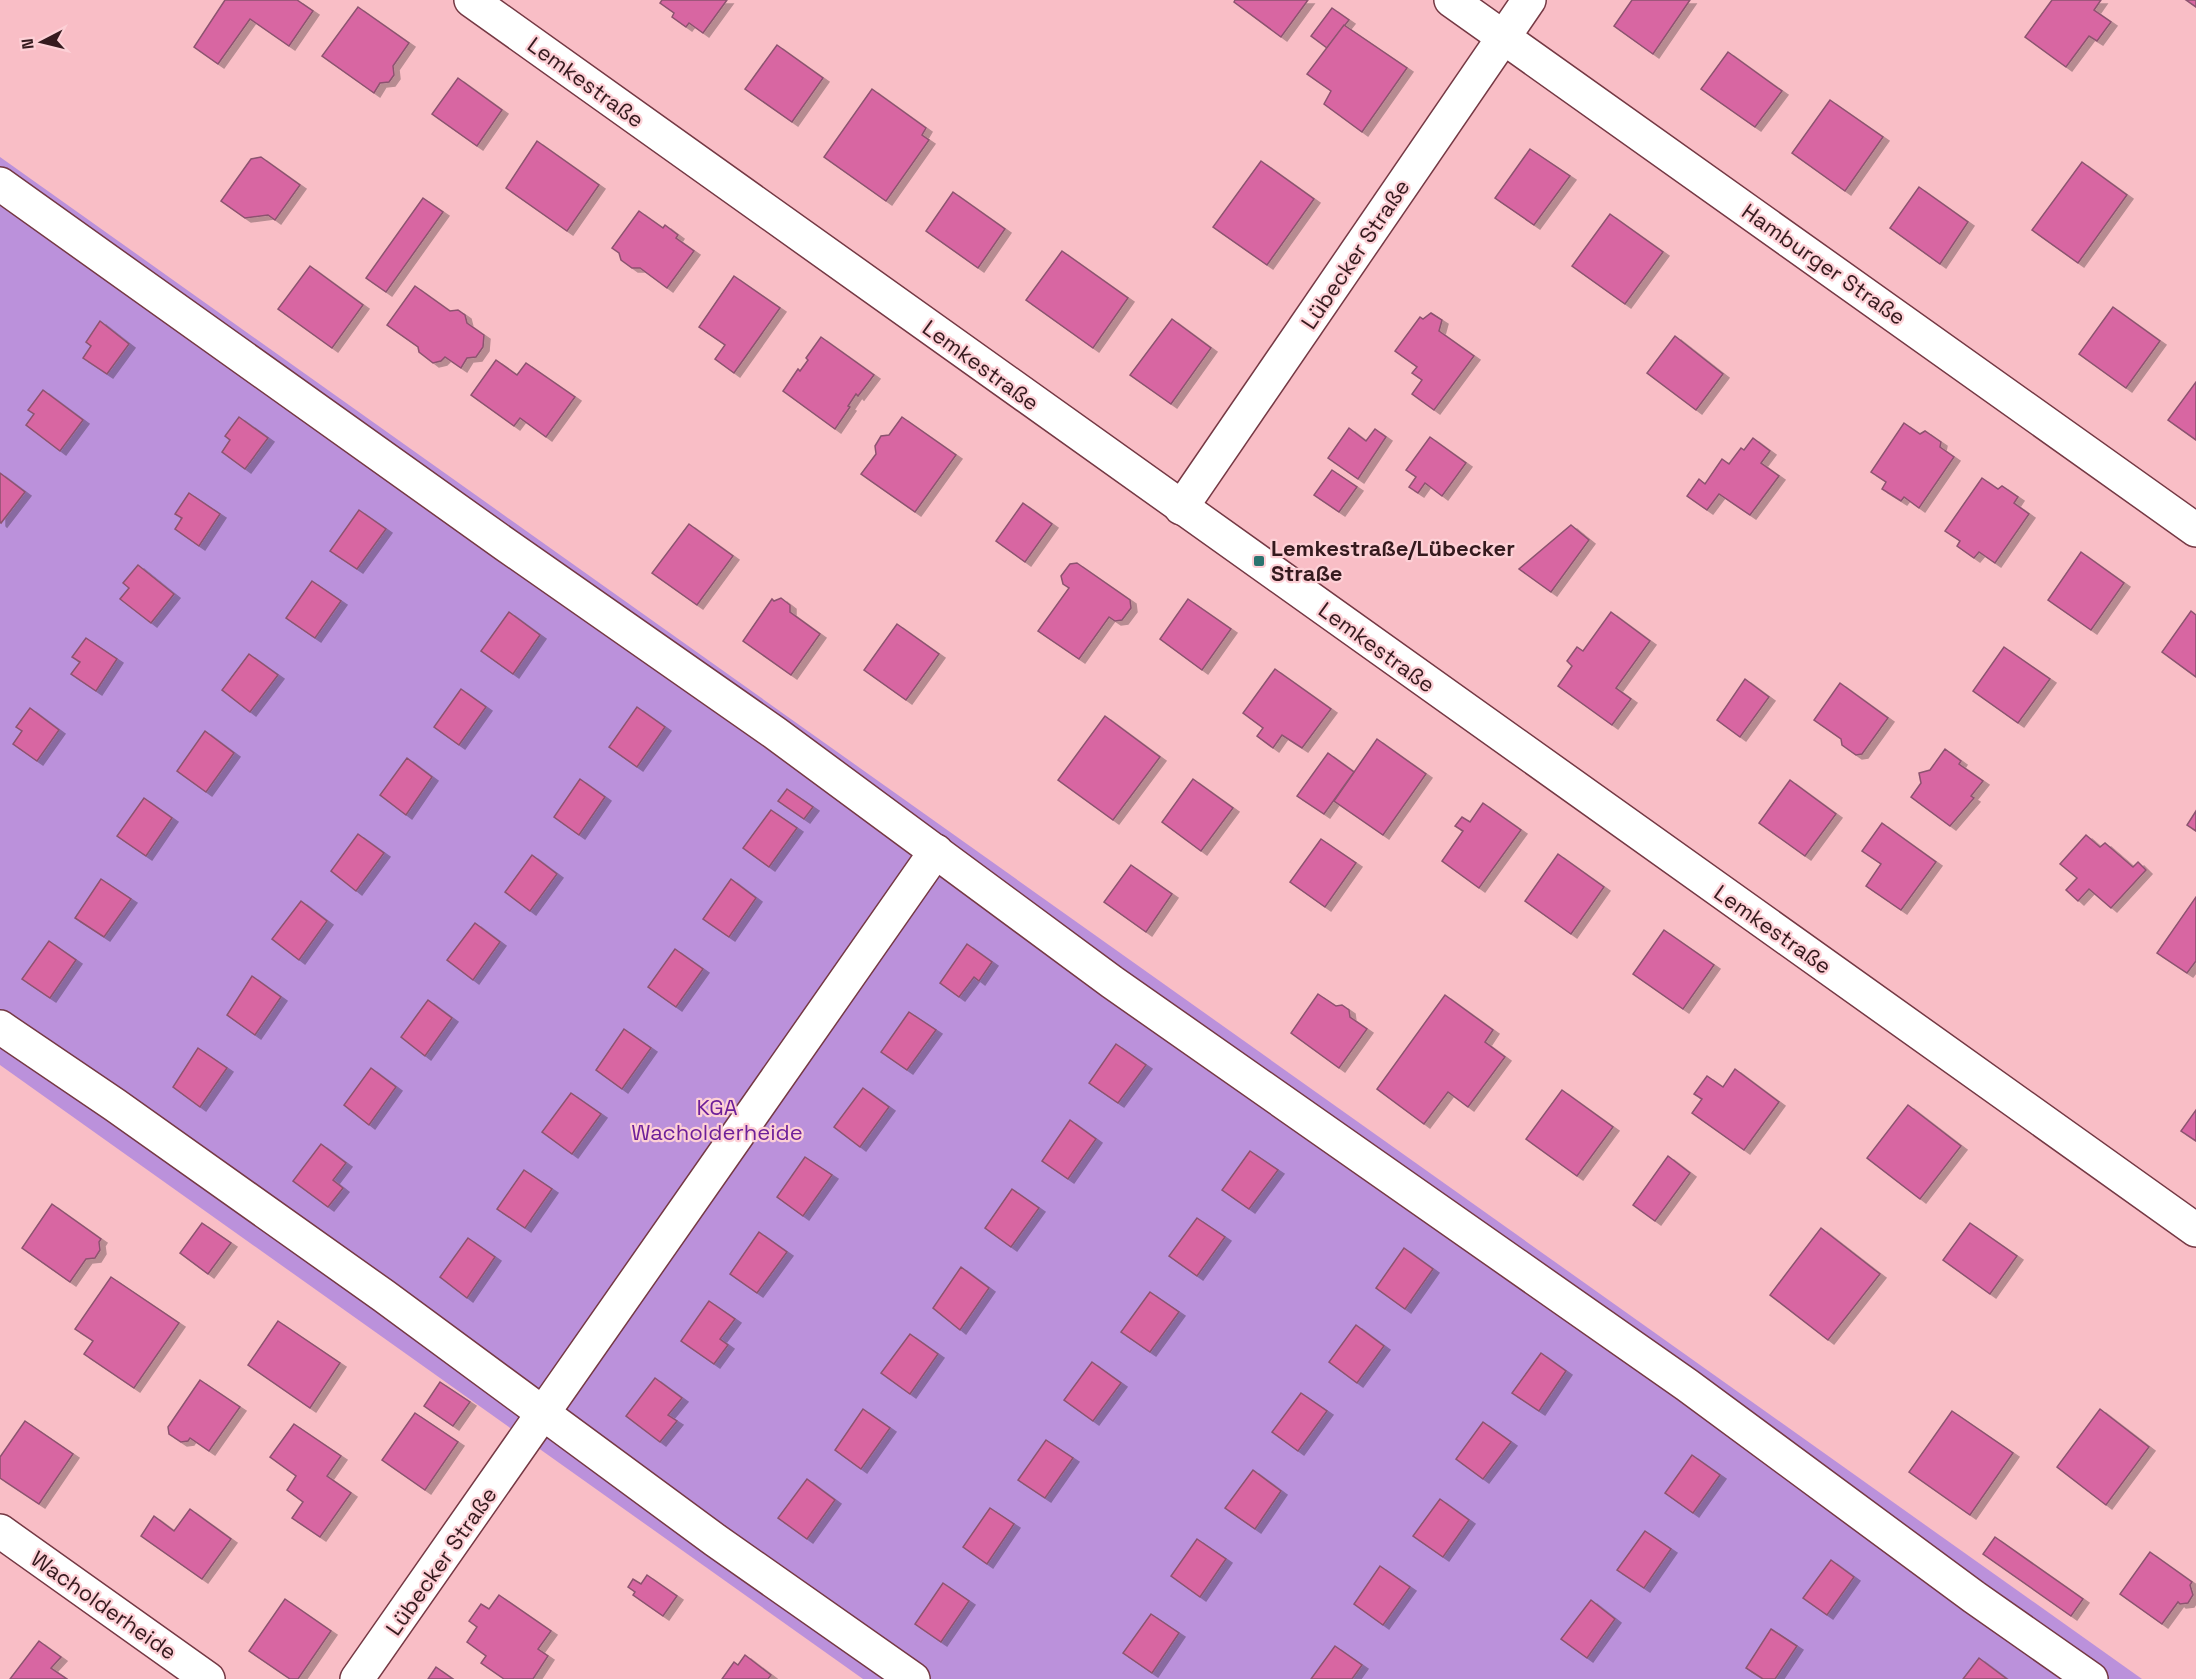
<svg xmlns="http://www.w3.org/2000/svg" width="2196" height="1679" font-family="'Space Grotesk',sans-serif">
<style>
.green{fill:#bb91db}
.building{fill:#d866a2;stroke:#8c536f;stroke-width:1.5;filter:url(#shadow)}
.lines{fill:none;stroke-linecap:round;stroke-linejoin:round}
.minor-casing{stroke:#753944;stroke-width:36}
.minor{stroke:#fff;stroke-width:33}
.poi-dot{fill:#2b7470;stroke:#fdd0d6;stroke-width:2}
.labels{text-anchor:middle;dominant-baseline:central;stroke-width:4.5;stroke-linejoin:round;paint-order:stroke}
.street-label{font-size:22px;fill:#351a1e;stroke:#fdd0d6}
.poi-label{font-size:22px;font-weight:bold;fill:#351a1e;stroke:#fdd0d6;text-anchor:start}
.park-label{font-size:22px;fill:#6e1f99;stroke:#fdd0d6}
</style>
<defs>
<filter id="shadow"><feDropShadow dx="6" dy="4" stdDeviation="0" flood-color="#0004"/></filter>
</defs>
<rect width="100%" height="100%" fill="#f9bec6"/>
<polygon class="green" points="0,157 2142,1679 863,1679 0,1065"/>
<g class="building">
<polygon points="225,0 297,0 313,11 289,46 250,19 218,64 194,47"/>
<polygon points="662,0 727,0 703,33 689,23 686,27 672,17 674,13 660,3"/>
<polygon points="1235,0 1308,0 1281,37 1234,2"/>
<polygon points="1632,0 1690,0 1653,54 1614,26"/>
<polygon points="2052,0 2101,0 2094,10 2111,22 2097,41 2089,36 2066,67 2025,37"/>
<polygon points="2186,0 2196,0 2196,7"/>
<polygon points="358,7 409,43 393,66 394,75 389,82 380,83 374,93 322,56"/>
<polygon points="1332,8 1349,20 1327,48 1311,36"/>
<polygon points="1344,25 1407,68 1362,132 1324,104 1331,91 1307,74"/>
<polygon points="777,45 823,78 792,122 745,89"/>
<polygon points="1728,52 1782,91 1755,127 1701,89"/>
<polygon points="458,78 502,110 477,146 432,114"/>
<polygon points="872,89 926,128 922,135 929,140 886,201 824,157"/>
<polygon points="1830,100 1883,137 1845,191 1792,153"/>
<polygon points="537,141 599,185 567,231 506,188"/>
<polygon points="1530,149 1570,176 1534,225 1495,198"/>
<polygon points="261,157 300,185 275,220 268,215 245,218 221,201 251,159"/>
<polygon points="1261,161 1314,199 1267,265 1213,227"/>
<polygon points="2082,162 2127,195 2078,263 2032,230"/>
<polygon points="1919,187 1968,222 1940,264 1890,228"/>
<polygon points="953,192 1005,229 978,268 926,231"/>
<polygon points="423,198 443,212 386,292 366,278"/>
<polygon points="639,211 663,228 665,225 678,235 676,238 694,251 667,288 640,268 632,268 621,260 619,253 612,248"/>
<polygon points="1610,214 1663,252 1625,304 1572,266"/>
<polygon points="1062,251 1128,298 1093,348 1026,300"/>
<polygon points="310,266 363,305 332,348 278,309"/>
<polygon points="734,276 780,308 734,373 715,359 725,345 699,327"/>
<polygon points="415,286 450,311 458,310 465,315 467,323 484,335 483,347 476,357 467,358 461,368 445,357 441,361 433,363 419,352 418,347 387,325"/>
<polygon points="2113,307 2160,341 2126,388 2079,354"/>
<polygon points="1431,313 1442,320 1439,331 1474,356 1434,410 1412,394 1422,380 1412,373 1417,367 1395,351 1420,317 1423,319"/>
<polygon points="1172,319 1211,348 1171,404 1130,375"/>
<polygon points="100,321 129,344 107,374 83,358 91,346 86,342"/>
<polygon points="1675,336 1723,374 1696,410 1647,373"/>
<polygon points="821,337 874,375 858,396 856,394 848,406 850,407 835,429 783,391 798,369 800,371 808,360 806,358"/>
<polygon points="496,360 517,375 526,363 575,397 546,437 520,418 514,426 471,395"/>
<polygon points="2196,382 2196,440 2168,420"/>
<polygon points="43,390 83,420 60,451 26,425 34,414 28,410"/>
<polygon points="239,417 268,438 245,469 222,452 230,440 225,436"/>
<polygon points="902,417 956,455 915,512 861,474 876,454 875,446 881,436 889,435"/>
<polygon points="1904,423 1920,434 1925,431 1941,442 1940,447 1954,457 1919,508 1904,497 1901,501 1882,489 1886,482 1871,472"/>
<polygon points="1349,428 1366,441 1375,429 1386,437 1358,479 1328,458"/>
<polygon points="1430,437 1466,463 1442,496 1425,483 1418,493 1409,487 1416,477 1406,470"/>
<polygon points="1753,438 1770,451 1761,463 1779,476 1750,515 1719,494 1707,510 1687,496 1699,479 1705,484 1722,459 1729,464 1741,448 1744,450"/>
<polygon points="1332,470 1357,487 1339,512 1314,495"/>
<polygon points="0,473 25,492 1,523 0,522"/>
<polygon points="1982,478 1998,489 2002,486 2018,497 2014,503 2029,514 1995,563 1979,552 1974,558 1957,546 1960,541 1945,531"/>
<polygon points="189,493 220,514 199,546 175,529 182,518 175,514"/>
<polygon points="1023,503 1052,524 1025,562 996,541"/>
<polygon points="359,510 386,529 357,569 330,551"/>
<polygon points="689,524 733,556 697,605 652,573"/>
<polygon points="1571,525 1589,540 1551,592 1519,569"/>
<polygon points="2081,552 2124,583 2091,630 2048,600"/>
<polygon points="1077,563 1130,600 1131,608 1122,620 1115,621 1109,617 1079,659 1038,631 1069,588 1063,584 1061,576 1070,564"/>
<polygon points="138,565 174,594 151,623 120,599 129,588 123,583"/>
<polygon points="312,581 341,601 315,638 286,618"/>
<polygon points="781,598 790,605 790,612 820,634 791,675 743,641 772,599 774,601"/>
<polygon points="1188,599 1231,629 1202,670 1160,639"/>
<polygon points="2191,611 2196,615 2196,677 2162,652"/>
<polygon points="509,612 540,635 513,674 481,651"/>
<polygon points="1611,612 1650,641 1616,688 1631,699 1612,725 1558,686 1572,666 1567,661 1577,647 1583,651"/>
<polygon points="897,624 939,654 906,700 864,670"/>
<polygon points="86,638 117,659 96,691 71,674 80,662 72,657"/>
<polygon points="2004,647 2050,679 2018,723 1973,691"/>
<polygon points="249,654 278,675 250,712 222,690"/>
<polygon points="1275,669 1331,709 1302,748 1282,735 1273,748 1257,736 1263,728 1243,713"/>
<polygon points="1745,679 1769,697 1740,737 1717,720"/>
<polygon points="1840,683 1888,718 1862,754 1856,755 1842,745 1841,739 1814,720"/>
<polygon points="461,689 486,707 459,745 434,727"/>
<polygon points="637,707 665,727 637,767 609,747"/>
<polygon points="30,708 59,730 37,761 13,744 22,731 16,727"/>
<polygon points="1105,716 1160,757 1113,820 1058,780"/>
<polygon points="205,731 234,753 206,792 177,771"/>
<polygon points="1377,739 1426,774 1383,835 1334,801"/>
<polygon points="1945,749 1961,761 1959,764 1983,781 1971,796 1974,798 1950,826 1911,797 1921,783 1919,773 1930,770"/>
<polygon points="1328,753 1354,772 1324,814 1297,796"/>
<polygon points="407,758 432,777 406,815 380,795"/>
<polygon points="580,779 605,797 579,835 554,817"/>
<polygon points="1193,779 1233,808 1201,851 1162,822"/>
<polygon points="1790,780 1836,814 1805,856 1759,823"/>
<polygon points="787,789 813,807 804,819 778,801"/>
<polygon points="144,798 172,818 146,856 117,836"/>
<polygon points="1483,803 1521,830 1479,888 1442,861 1463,831 1455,826 1462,817 1470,822"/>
<polygon points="771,810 797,828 769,867 743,848"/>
<polygon points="2196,811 2196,831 2187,825"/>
<polygon points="1882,823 1936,862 1901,910 1866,886 1881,864 1862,851"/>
<polygon points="358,834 384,853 356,891 331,871"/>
<polygon points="2086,835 2100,847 2105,843 2133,867 2138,862 2146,870 2111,908 2089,889 2078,901 2066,890 2077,878 2060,864"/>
<polygon points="1321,839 1356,863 1325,907 1290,882"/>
<polygon points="1558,854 1604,887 1571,934 1525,901"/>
<polygon points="532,855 557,874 530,911 505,892"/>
<polygon points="1131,865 1172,894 1146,932 1104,902"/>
<polygon points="101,879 131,899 104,937 75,918"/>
<polygon points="731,879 756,898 729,937 703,919"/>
<polygon points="2196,897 2196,961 2187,973 2157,953"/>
<polygon points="301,901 327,921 299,960 272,939"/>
<polygon points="475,923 500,942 473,980 447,960"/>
<polygon points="1664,930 1714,965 1683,1009 1633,974"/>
<polygon points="49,941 76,960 50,998 22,979"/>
<polygon points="967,944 992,962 979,981 974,977 959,997 940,983"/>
<polygon points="675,949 703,969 676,1007 648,987"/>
<polygon points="252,976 281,997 255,1035 227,1015"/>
<polygon points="1318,994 1336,1006 1342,1005 1349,1010 1350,1017 1367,1029 1339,1068 1291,1033"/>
<polygon points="1445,995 1493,1030 1485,1042 1505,1057 1468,1107 1448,1092 1424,1124 1377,1089"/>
<polygon points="428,1000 452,1018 425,1056 401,1037"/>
<polygon points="909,1012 936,1030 907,1070 881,1052"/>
<polygon points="624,1029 651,1048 622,1089 596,1070"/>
<polygon points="1116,1044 1146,1065 1118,1103 1089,1083"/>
<polygon points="198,1048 227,1068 200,1107 173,1087"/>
<polygon points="371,1068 396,1087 369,1125 344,1105"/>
<polygon points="1735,1069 1779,1102 1744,1150 1692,1113 1702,1099 1694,1094 1707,1076 1723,1087"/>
<polygon points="863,1088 889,1107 860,1147 834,1127"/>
<polygon points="1562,1090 1613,1127 1577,1176 1526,1139"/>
<polygon points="571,1093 601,1114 572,1154 542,1132"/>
<polygon points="1908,1105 1961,1146 1920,1199 1867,1158"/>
<polygon points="2196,1110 2196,1141 2181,1131"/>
<polygon points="1070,1120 1096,1139 1068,1179 1042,1161"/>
<polygon points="321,1144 346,1163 333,1180 343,1188 328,1207 293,1181"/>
<polygon points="1250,1151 1278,1170 1249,1209 1222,1190"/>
<polygon points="1668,1156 1690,1173 1655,1221 1633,1205"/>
<polygon points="805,1157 832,1175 803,1216 777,1197"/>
<polygon points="524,1170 552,1189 525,1228 497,1209"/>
<polygon points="1012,1189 1039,1208 1011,1247 985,1228"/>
<polygon points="52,1204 101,1239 99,1242 100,1250 95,1258 86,1259 70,1282 22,1248"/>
<polygon points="1197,1218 1225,1237 1197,1276 1169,1256"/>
<polygon points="202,1223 231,1243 208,1274 180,1253"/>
<polygon points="1970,1223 2017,1256 1990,1294 1943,1260"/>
<polygon points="1821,1228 1880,1274 1828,1340 1770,1295"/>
<polygon points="759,1232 787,1252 757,1293 730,1274"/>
<polygon points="468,1238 495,1257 467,1298 440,1277"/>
<polygon points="1404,1248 1433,1269 1405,1309 1376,1288"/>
<polygon points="961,1267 989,1288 960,1330 933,1308"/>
<polygon points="111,1277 179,1323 134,1388 84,1354 93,1341 75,1329"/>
<polygon points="1150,1292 1179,1312 1150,1352 1121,1332"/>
<polygon points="709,1301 735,1319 720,1339 728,1345 714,1364 681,1341"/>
<polygon points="278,1321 340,1363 310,1408 248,1365"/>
<polygon points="1356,1325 1384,1346 1357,1383 1329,1362"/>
<polygon points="910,1334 938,1354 910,1394 881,1373"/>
<polygon points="1541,1353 1566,1371 1539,1411 1512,1393"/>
<polygon points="1092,1362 1121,1383 1093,1421 1064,1400"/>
<polygon points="655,1378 682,1398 668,1415 677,1421 660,1442 626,1416"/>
<polygon points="200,1380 240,1407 209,1451 190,1438 188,1441 181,1442 169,1434 168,1427"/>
<polygon points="440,1382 470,1402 453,1426 424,1406"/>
<polygon points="1301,1393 1327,1411 1298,1451 1272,1432"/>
<polygon points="863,1409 890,1428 861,1469 835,1450"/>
<polygon points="2100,1409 2149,1447 2106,1505 2057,1467"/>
<polygon points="1952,1411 2013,1453 1970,1515 1909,1472"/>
<polygon points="415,1413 458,1442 425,1490 382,1460"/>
<polygon points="25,1421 73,1454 39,1504 0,1478 0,1457"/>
<polygon points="1483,1422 1511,1442 1483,1479 1456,1459"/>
<polygon points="294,1424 341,1456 327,1476 351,1493 320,1537 292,1518 303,1502 287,1490 296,1476 270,1457"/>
<polygon points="1046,1440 1073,1458 1045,1498 1018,1480"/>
<polygon points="1692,1455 1720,1475 1693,1513 1665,1493"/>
<polygon points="1253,1470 1281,1491 1255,1529 1225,1508"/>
<polygon points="807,1479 835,1500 807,1539 778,1518"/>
<polygon points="1440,1499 1469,1520 1443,1557 1413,1536"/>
<polygon points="990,1508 1014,1524 987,1564 963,1547"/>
<polygon points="190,1509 231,1539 202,1579 141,1536 154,1516 174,1531"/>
<polygon points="1645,1531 1671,1549 1644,1588 1617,1570"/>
<polygon points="1995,1537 2083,1599 2071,1616 1983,1554"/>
<polygon points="1197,1539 1226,1559 1200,1597 1171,1576"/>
<polygon points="2150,1552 2192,1582 2190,1585 2193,1595 2188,1603 2180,1604 2178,1602 2162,1624 2120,1594"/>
<polygon points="1831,1560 1854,1577 1827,1615 1803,1598"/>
<polygon points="1380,1566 1410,1587 1383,1625 1354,1604"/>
<polygon points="647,1575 677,1596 663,1616 633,1595 635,1592 628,1587 633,1579 641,1584"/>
<polygon points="943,1583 969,1601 941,1642 915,1624"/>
<polygon points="499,1595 551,1631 538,1649 548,1656 533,1679 504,1679 481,1663 486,1656 467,1642 477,1627 469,1621 481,1604 489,1609"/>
<polygon points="285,1599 331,1631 298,1679 290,1679 249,1651"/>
<polygon points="1591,1600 1615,1619 1587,1658 1561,1639"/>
<polygon points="1151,1614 1179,1633 1152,1673 1123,1653"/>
<polygon points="1771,1629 1797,1646 1775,1679 1763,1679 1746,1668"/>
<polygon points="39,1641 61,1657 51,1668 67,1679 10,1679"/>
<polygon points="1335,1646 1362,1665 1352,1679 1311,1679"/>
<polygon points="745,1655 771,1675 768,1679 722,1679 734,1662 738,1665"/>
<polygon points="1979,1658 2007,1679 1963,1679"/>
<polygon points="436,1667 453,1679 428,1679"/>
</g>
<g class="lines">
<g class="minor-casing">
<g id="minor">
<polyline points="471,0 2196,1230"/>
<polyline points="1451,0 2196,530"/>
<polyline points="0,184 506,545 775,733 1112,982 1687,1385 1974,1597 2091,1679"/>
<polyline points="1181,508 1529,0"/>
<polyline points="0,1027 115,1105 384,1296 715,1540 913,1679"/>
<polyline points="0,1531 208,1679"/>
<polyline points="357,1679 936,851"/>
</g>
</g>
<use href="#minor" class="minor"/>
</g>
<rect class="poi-dot" x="1253" y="555" width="12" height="12" rx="3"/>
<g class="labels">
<g class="street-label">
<text transform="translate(586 82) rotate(36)">Lemkestraße</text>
<text transform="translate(1355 254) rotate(-56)">Lübecker Straße</text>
<text transform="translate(1824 264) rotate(35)">Hamburger Straße</text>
<text transform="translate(981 365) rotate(36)">Lemkestraße</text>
<text transform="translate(1377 647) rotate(36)">Lemkestraße</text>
<text transform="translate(1773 929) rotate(35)">Lemkestraße</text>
<text transform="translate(441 1561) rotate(-55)">Lübecker Straße</text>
<text transform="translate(104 1605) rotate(35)">Wacholderheide</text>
</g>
<g class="poi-label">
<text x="1271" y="548">Lemkestraße/Lübecker<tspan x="1271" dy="25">Straße</tspan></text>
</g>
<g class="park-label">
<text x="717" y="1107">KGA<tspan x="717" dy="25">Wacholderheide</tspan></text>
</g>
</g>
<g transform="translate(42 42) rotate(263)" stroke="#fdd0d6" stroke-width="4.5" paint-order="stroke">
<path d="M0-4.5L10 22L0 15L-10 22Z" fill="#351a1e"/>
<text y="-9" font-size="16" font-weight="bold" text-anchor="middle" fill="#351a1e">N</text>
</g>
</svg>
